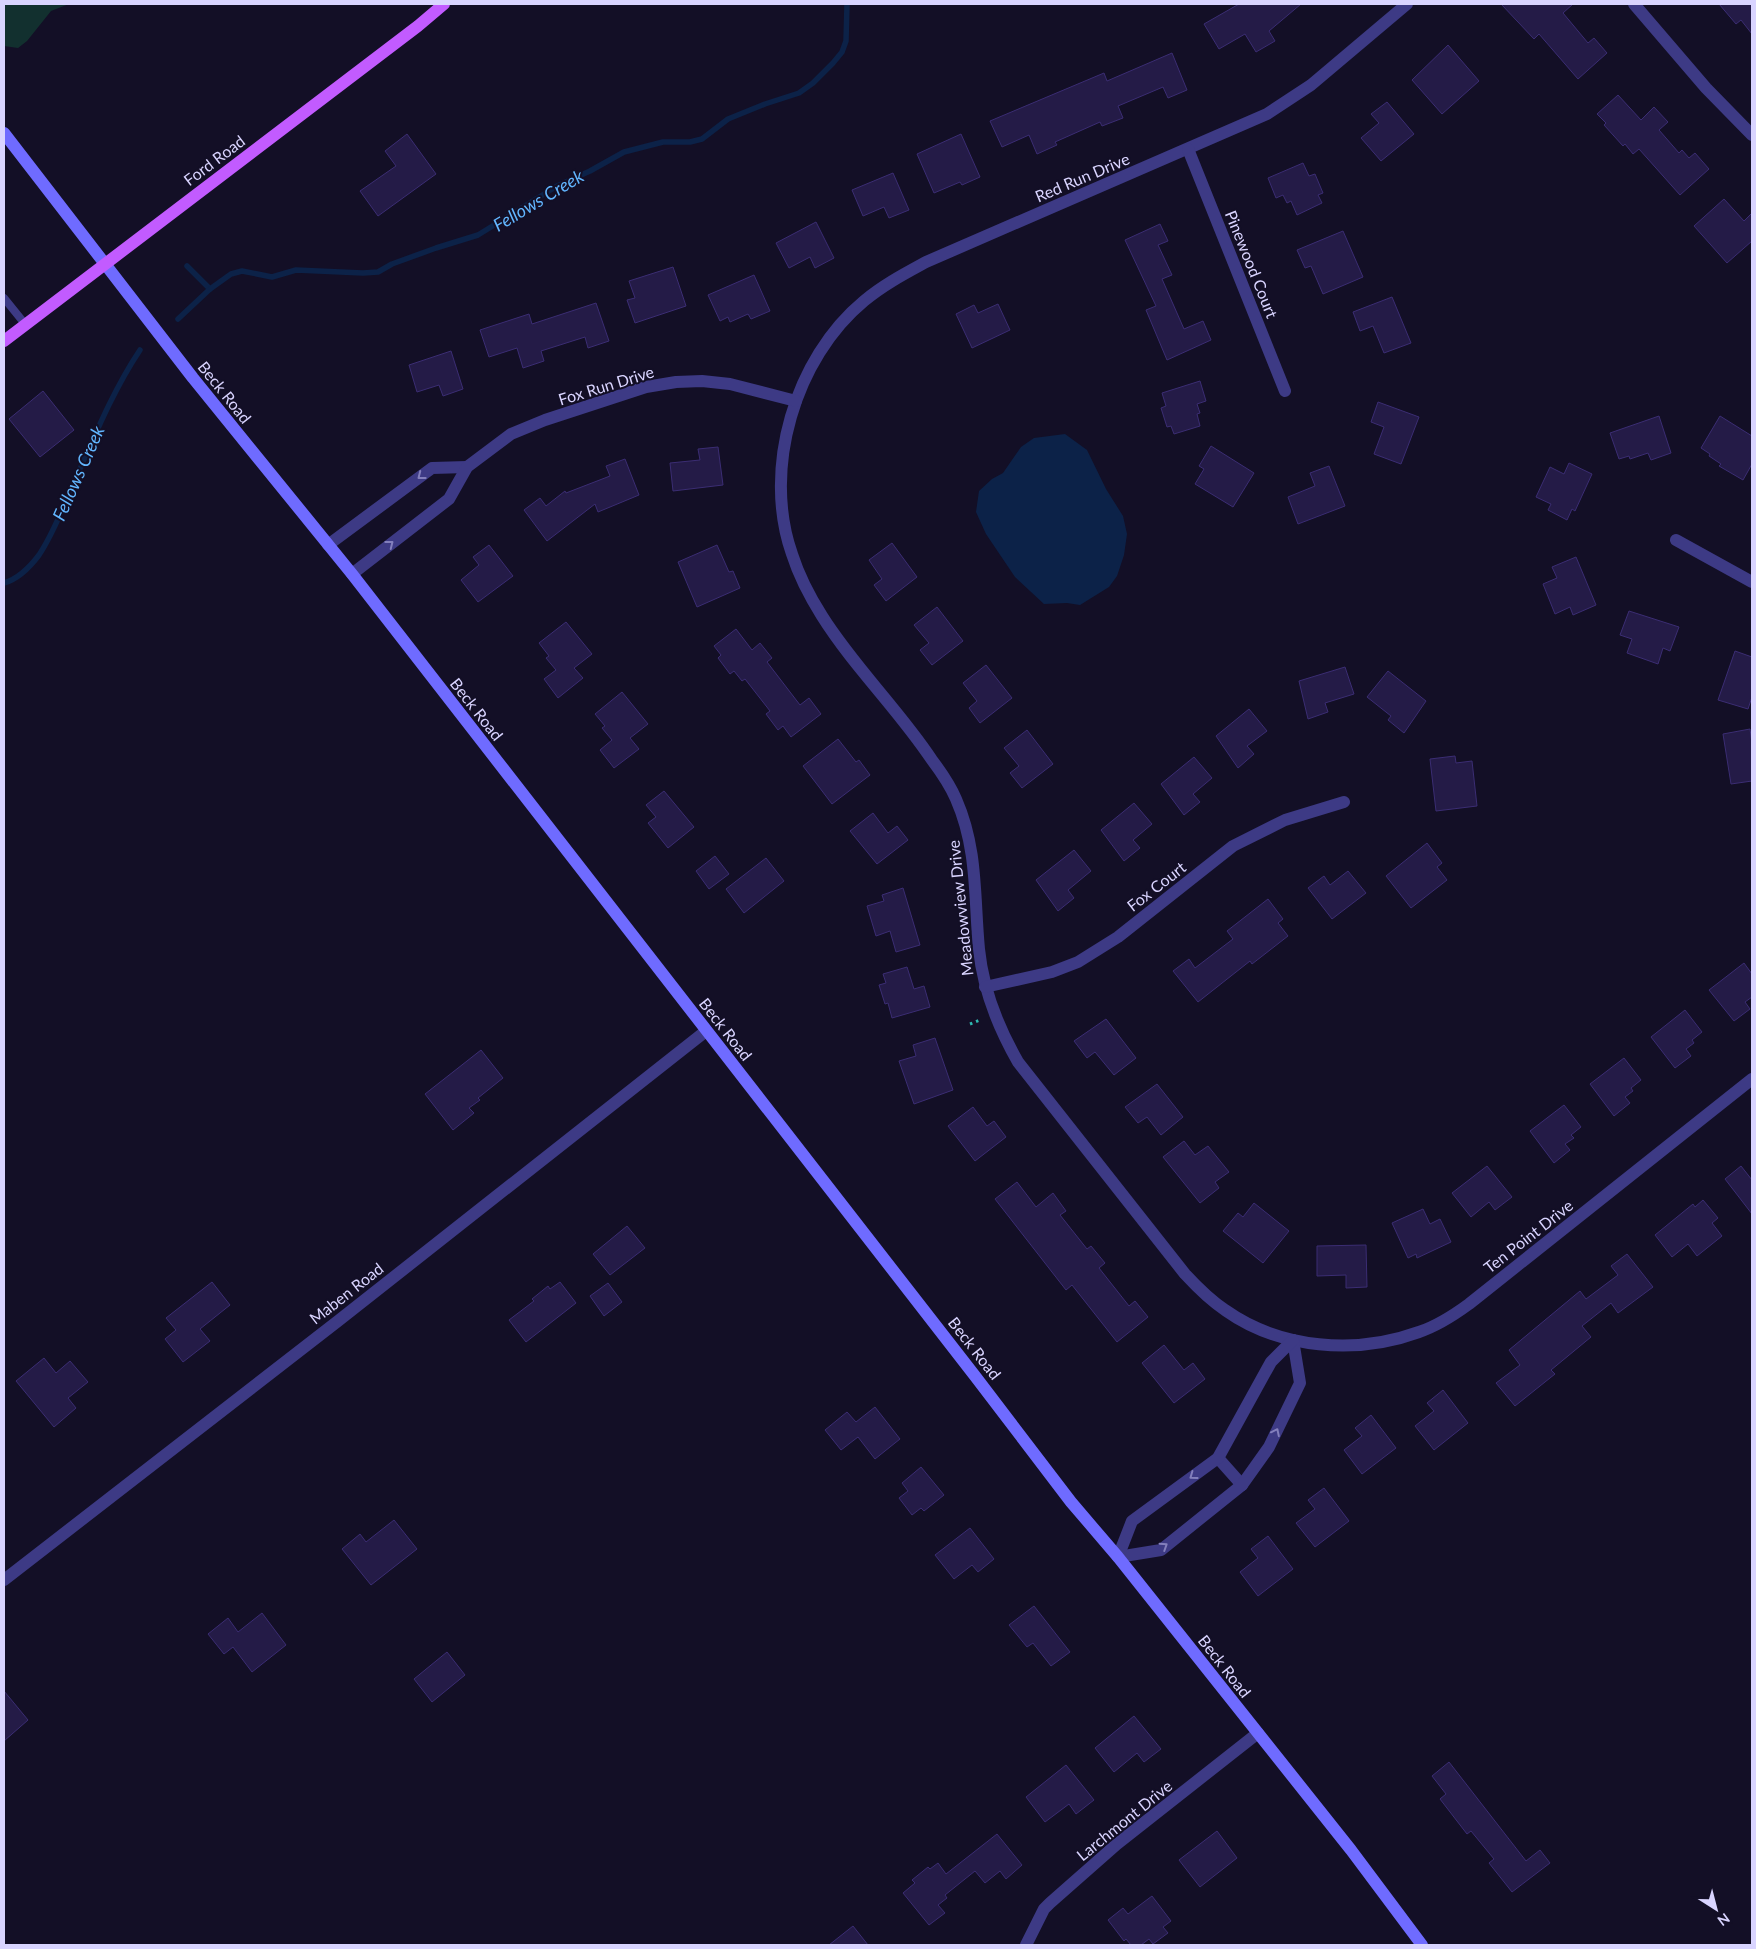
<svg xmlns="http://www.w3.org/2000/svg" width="1756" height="1949" font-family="Lato,sans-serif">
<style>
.green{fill:#12302f}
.water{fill:#0c2248}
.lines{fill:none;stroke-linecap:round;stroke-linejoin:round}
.stream{stroke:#0c2248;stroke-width:5.5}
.building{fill:#241b47;stroke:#3b2d73}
.path{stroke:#2fb8b0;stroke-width:3;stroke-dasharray:2.5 4;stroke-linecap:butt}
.lane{stroke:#3d3a85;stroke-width:8}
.street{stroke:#3d3a85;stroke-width:12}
.secondary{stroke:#6f6bff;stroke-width:12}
.primary{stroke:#c25bff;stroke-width:12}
.oneway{stroke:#837fbc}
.labels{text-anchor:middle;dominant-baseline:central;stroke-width:4;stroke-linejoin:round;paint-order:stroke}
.street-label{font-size:16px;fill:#d9d4ff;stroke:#130f26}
.water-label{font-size:18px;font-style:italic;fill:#62b6ff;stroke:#130f26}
</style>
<rect width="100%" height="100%" fill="#130f26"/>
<polygon class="green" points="4,4 69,4 51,11 27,41 18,48 4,46"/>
<polygon class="water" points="1065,434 1087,450 1106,489 1123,516 1127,534 1124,555 1117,576 1109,587 1080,605 1067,603 1044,604 1015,577 986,534 976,512 979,491 992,479 1003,473 1021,447 1034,438"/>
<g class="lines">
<g class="stream">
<polyline points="187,266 210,289"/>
<polyline points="178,319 210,289 231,274 242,271 272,277 296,270 363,273 378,272 392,264 436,248 478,235 557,186 590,171 624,152 663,142 690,142 702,139 728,119 765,104 799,93 813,83 833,63 842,52 846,41 847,4"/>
<path d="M4,583C18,579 30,567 39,555C53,534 62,510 72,487C93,440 112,392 140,350"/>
</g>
</g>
<g class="building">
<polygon points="1239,4 1301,4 1269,31 1275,41 1256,52 1245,34 1219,49 1204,24"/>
<polygon points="1501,4 1573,4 1563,13 1588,43 1594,38 1607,53 1578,79 1539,34 1534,39"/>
<polygon points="1719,4 1752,4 1752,34 1741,20 1736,24"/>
<polygon points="1448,45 1479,81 1442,114 1412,80"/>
<polygon points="1172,53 1187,90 1168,98 1163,87 1118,106 1123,118 1102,126 1100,122 1055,142 1057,145 1037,154 1029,135 1002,147 990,121 1104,73 1107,81"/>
<polygon points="1618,95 1641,120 1654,107 1668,122 1659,130 1679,153 1682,150 1689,158 1695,153 1709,169 1680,195 1639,149 1633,154 1625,144 1623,146 1604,125 1606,123 1597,114"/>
<polygon points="1387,102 1414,134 1381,161 1361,138 1379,123 1371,114"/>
<polygon points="407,134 436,174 378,216 360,191 396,166 385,151"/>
<polygon points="961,134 980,177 962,185 960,182 934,193 917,154"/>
<polygon points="1303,163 1309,176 1315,174 1323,193 1318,195 1322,203 1297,215 1291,201 1287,203 1283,195 1276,198 1268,178"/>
<polygon points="893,173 909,210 889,218 884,207 863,216 852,190"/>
<polygon points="1724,199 1744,221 1752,213 1752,241 1727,263 1694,226"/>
<polygon points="816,222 834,258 815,268 810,257 789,268 776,243"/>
<polygon points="1160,224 1168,241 1158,245 1172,275 1162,279 1184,329 1203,321 1211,340 1167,360 1146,310 1156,306 1125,240"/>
<polygon points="1343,231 1363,277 1323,294 1311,266 1305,268 1297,250"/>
<polygon points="673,267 686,306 635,323 627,300 635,298 629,281"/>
<polygon points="754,275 770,311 751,319 748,314 730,322 728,317 720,321 708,295"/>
<polygon points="1392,297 1411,343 1384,353 1373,326 1360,331 1353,312"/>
<polygon points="596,303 609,341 588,348 585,337 541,351 544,361 523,368 517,348 489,357 480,330 529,314 532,324"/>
<polygon points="998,304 1010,330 972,348 956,314 974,305 978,313"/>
<polygon points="451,351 463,389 443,396 439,385 417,392 409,365"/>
<polygon points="1200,381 1206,401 1197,404 1200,413 1197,414 1200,426 1174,434 1171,426 1167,427 1161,408 1166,406 1162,393"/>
<polygon points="43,391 74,430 40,457 9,419"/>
<polygon points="1378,402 1419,417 1401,464 1374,454 1384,427 1371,422"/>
<polygon points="1659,416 1671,453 1651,460 1648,453 1630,459 1629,456 1619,459 1610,433"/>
<polygon points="1720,416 1752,436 1752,464 1743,480 1719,466 1721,464 1709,456 1710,454 1701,448"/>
<polygon points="1211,446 1254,473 1233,507 1195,484 1204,469 1199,466"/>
<polygon points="718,447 723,485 673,491 670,463 700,460 698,449"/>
<polygon points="625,459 639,495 598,512 595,504 547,541 524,510 540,498 546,506 565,491 566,493 610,476 606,466"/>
<polygon points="1569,463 1592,474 1575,511 1572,509 1567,520 1548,510 1551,504 1536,497 1550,467 1564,474"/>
<polygon points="1329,466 1345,506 1298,524 1288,497 1315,486 1310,473"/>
<polygon points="892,543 917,577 886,601 874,585 882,579 869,560"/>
<polygon points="489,545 513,576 478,602 461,580 479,565 473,557"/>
<polygon points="717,545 729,572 733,571 740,588 697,607 678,562"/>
<polygon points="1576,557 1596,605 1573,615 1570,607 1555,614 1543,584 1557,578 1552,567"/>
<polygon points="937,607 963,641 932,665 920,650 929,643 914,625"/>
<polygon points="1629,611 1679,627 1670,651 1663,648 1658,664 1627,653 1632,639 1620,635"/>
<polygon points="566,622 592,654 574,668 583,678 558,698 544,679 556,670 546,658 549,656 539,643"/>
<polygon points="736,629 752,650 760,643 772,658 767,662 800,705 809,698 821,714 791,737 783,726 778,730 766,714 770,711 745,679 742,681 734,671 730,674 718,658 721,655 714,646"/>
<polygon points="1735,651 1752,657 1752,697 1748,709 1718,700"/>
<polygon points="986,665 1012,698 980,723 969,708 977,701 963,683"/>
<polygon points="1345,667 1354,694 1325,703 1328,712 1308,719 1299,681"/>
<polygon points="1388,671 1426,701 1404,733 1388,720 1391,716 1367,697"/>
<polygon points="622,692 648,724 630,738 639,749 614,768 600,750 612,740 602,728 605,726 595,714"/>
<polygon points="1249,709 1267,731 1247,746 1254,754 1238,768 1216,736"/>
<polygon points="1750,729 1752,743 1752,781 1731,784 1723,734"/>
<polygon points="1027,730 1053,764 1022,788 1010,773 1019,766 1004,748"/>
<polygon points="838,739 856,762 859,760 870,775 832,804 803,766"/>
<polygon points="1455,756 1456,763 1472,761 1477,806 1436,811 1430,759"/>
<polygon points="1194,757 1212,778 1193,794 1200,802 1184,815 1161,784"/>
<polygon points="664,791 694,827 668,848 648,823 656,817 646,805"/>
<polygon points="1134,803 1152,824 1133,840 1140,848 1124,861 1101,830"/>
<polygon points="873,813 888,833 897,826 908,840 877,864 850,831"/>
<polygon points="1427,843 1442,863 1437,867 1447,880 1411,908 1386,876"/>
<polygon points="1074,850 1091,871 1068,890 1074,898 1058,911 1036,880"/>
<polygon points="715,856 729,874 709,889 696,871"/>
<polygon points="766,858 784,881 744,913 726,889"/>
<polygon points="1348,871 1366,893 1332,919 1308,888 1324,876 1330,885"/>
<polygon points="903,888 920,945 896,952 890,931 876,936 867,906 884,901 882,895"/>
<polygon points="1268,899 1283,919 1278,923 1288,936 1252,964 1250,961 1198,1002 1173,971 1189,959 1195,968 1233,939 1227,931"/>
<polygon points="1744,963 1752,974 1752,997 1745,1002 1750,1009 1734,1021 1709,990"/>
<polygon points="907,967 914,989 924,986 930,1007 892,1018 888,1003 885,1004 879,985 886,983 883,974"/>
<polygon points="1685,1010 1702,1032 1692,1040 1694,1043 1686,1049 1691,1056 1675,1068 1651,1037"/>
<polygon points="1106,1019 1136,1058 1114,1075 1095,1052 1087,1058 1074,1041"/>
<polygon points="935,1038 953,1090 914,1104 899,1061 916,1056 913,1045"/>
<polygon points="481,1050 503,1078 478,1098 480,1100 469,1108 474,1113 453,1130 425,1094"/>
<polygon points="1624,1058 1641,1080 1631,1088 1633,1091 1625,1097 1630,1103 1614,1116 1590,1084"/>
<polygon points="1157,1084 1183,1117 1161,1135 1147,1117 1138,1123 1125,1107"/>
<polygon points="1564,1105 1581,1127 1571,1135 1574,1138 1565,1144 1570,1150 1554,1163 1530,1131"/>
<polygon points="973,1107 987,1126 994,1121 1006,1137 975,1161 948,1126"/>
<polygon points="1184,1141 1195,1155 1208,1146 1229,1172 1215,1182 1219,1188 1200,1203 1163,1157"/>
<polygon points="1487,1166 1512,1197 1495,1210 1489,1202 1471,1217 1452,1193"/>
<polygon points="1741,1166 1752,1180 1752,1214 1725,1179"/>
<polygon points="1017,1182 1036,1207 1053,1193 1066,1211 1060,1215 1087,1249 1091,1246 1105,1263 1099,1268 1129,1306 1135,1301 1148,1317 1117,1342 1072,1285 1066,1290 995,1199"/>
<polygon points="1703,1200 1718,1218 1712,1223 1722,1236 1697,1256 1688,1244 1672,1257 1655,1235 1693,1204 1695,1207"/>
<polygon points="1254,1203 1289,1231 1263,1263 1223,1231 1238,1213 1243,1217"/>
<polygon points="1423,1209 1430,1224 1440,1219 1451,1242 1417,1258 1416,1254 1408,1258 1392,1223"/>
<polygon points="627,1226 645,1248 610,1275 593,1254"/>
<polygon points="1366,1245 1367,1287 1346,1288 1346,1275 1317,1276 1317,1246"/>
<polygon points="1627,1254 1653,1287 1618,1313 1611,1303 1582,1326 1591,1337 1551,1370 1555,1374 1515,1406 1496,1383 1520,1365 1509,1350 1580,1291 1586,1299 1618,1275 1611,1266"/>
<polygon points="212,1282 230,1305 200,1329 210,1341 183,1362 165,1339 176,1330 166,1318"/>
<polygon points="560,1282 576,1303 526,1342 509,1320 534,1301 532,1299 548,1286 550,1289"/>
<polygon points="608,1283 622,1302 604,1316 590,1296"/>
<polygon points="1164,1345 1184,1370 1193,1363 1205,1379 1174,1403 1142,1363"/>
<polygon points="44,1358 56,1373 70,1361 88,1382 68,1398 76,1408 54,1427 16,1381"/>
<polygon points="1443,1390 1468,1423 1434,1450 1415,1426 1434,1411 1427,1403"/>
<polygon points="875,1407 900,1439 875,1459 858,1437 841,1450 825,1430 847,1412 856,1422"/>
<polygon points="1371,1415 1396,1448 1362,1474 1344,1450 1362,1436 1355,1428"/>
<polygon points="921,1467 944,1495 924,1511 921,1508 912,1515 899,1498 908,1491 902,1483"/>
<polygon points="1324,1488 1349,1521 1315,1547 1296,1523 1315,1509 1308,1500"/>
<polygon points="394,1520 417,1549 371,1585 342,1549 360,1534 366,1542"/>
<polygon points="970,1528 994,1559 978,1572 972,1565 954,1579 935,1555"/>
<polygon points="1268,1536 1293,1569 1258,1596 1240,1572 1258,1558 1251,1549"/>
<polygon points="1034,1606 1070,1652 1051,1666 1033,1643 1027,1647 1009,1625"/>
<polygon points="262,1613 286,1645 252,1672 233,1647 224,1654 208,1634 228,1618 238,1632"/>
<polygon points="447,1652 465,1675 432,1702 414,1679"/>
<polygon points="4,1691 28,1720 4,1741"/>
<polygon points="1134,1716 1161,1749 1144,1762 1137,1753 1114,1772 1095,1748"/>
<polygon points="1449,1762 1526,1861 1540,1850 1550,1863 1512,1892 1489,1863 1494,1859 1471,1831 1467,1834 1440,1799 1446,1794 1432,1776"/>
<polygon points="1066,1765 1094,1800 1076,1814 1069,1804 1045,1822 1026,1797"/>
<polygon points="1217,1831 1237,1858 1200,1887 1179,1860"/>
<polygon points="997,1834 1022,1865 1006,1879 1000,1871 985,1883 975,1871 945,1895 947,1898 938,1905 945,1913 929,1925 903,1893 915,1883 912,1880 928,1867 930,1869 938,1863 946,1874"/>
<polygon points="1152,1896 1171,1921 1163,1927 1168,1933 1153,1944 1149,1939 1141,1945 1131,1945 1126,1939 1124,1941 1108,1920 1123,1908 1128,1914"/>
<polygon points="853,1926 868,1945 829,1945"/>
</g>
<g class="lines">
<polyline class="path" points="970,1024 980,1020"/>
<polyline class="lane" points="4,298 25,324"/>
<g class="street">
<path d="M1407,4L1311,85L1267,114L926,262C904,274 883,285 864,301C795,358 762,469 792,554C799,576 810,597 822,616C854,667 899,710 932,760C941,772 950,785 956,799C978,849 974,897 979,949C983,990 998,1027 1018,1062L1185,1274C1197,1287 1210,1300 1225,1310C1280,1349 1356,1355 1419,1332C1437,1326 1454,1315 1469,1304L1752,1079"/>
<polyline points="1634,4 1706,88 1752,135"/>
<polyline points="1188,149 1285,391"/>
<polyline points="1676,540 1752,582"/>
<polyline points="328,545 432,468 467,467"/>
<polyline points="352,574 449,499 467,467 511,434 545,420 646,387 676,382 702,381 730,384 796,401"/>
<polyline points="985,987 1052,972 1078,962 1118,937 1233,846 1285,820 1344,802"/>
<polyline points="1218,1458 1242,1485"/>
<polyline points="1118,1557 1161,1550 1242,1485 1269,1447 1300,1383 1293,1340"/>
<polyline points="1118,1557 1132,1521 1218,1458 1271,1362 1293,1340"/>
<polyline points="4,1580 338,1321 706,1031"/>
<polyline points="1026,1945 1044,1909 1050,1903 1117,1844 1258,1733"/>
</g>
<polyline class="secondary" points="4,133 193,378 352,574 975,1376 1071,1502 1118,1557 1351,1850 1422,1945"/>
<polyline class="primary" points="4,341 418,26 444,4"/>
</g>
<defs><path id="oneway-chevron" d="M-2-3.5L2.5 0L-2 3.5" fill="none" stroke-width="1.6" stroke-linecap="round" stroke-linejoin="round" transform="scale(1.25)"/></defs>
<g class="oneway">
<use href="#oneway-chevron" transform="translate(421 476) rotate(142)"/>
<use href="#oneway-chevron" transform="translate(390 544) rotate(-38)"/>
<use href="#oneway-chevron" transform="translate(1276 1432) rotate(-64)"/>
<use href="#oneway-chevron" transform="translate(1193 1476) rotate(144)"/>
<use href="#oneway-chevron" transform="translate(1164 1546) rotate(-33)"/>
</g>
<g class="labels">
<g class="street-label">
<text transform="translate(214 160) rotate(-37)">Ford Road</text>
<text transform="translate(1082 177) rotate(-23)">Red Run Drive</text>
<text transform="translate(1252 264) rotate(68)">Pinewood Court</text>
<text transform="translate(606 385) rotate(-17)">Fox Run Drive</text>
<text transform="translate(225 392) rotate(51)">Beck Road</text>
<text transform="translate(477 709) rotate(52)">Beck Road</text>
<text transform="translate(1156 886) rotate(-38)">Fox Court</text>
<text transform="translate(960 908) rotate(-96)">Meadowview Drive</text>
<text transform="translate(726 1029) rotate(52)">Beck Road</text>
<text transform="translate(1528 1236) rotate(-38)">Ten Point Drive</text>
<text transform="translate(346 1293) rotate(-38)">Maben Road</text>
<text transform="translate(975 1348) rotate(52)">Beck Road</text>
<text transform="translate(1225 1666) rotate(52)">Beck Road</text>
<text transform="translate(1124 1820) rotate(-39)">Larchmont Drive</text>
</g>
<g class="water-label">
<text transform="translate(538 200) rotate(-31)">Fellows Creek</text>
<text transform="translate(78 473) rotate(-66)">Fellows Creek</text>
</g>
</g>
<rect width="1756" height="1949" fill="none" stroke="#d9d4ff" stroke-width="10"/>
<g transform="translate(1716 1909) rotate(144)" stroke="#130f26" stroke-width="4" paint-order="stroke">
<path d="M0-4L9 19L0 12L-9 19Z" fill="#d9d4ff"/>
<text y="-8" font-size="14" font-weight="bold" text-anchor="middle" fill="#d9d4ff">N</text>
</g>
</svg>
